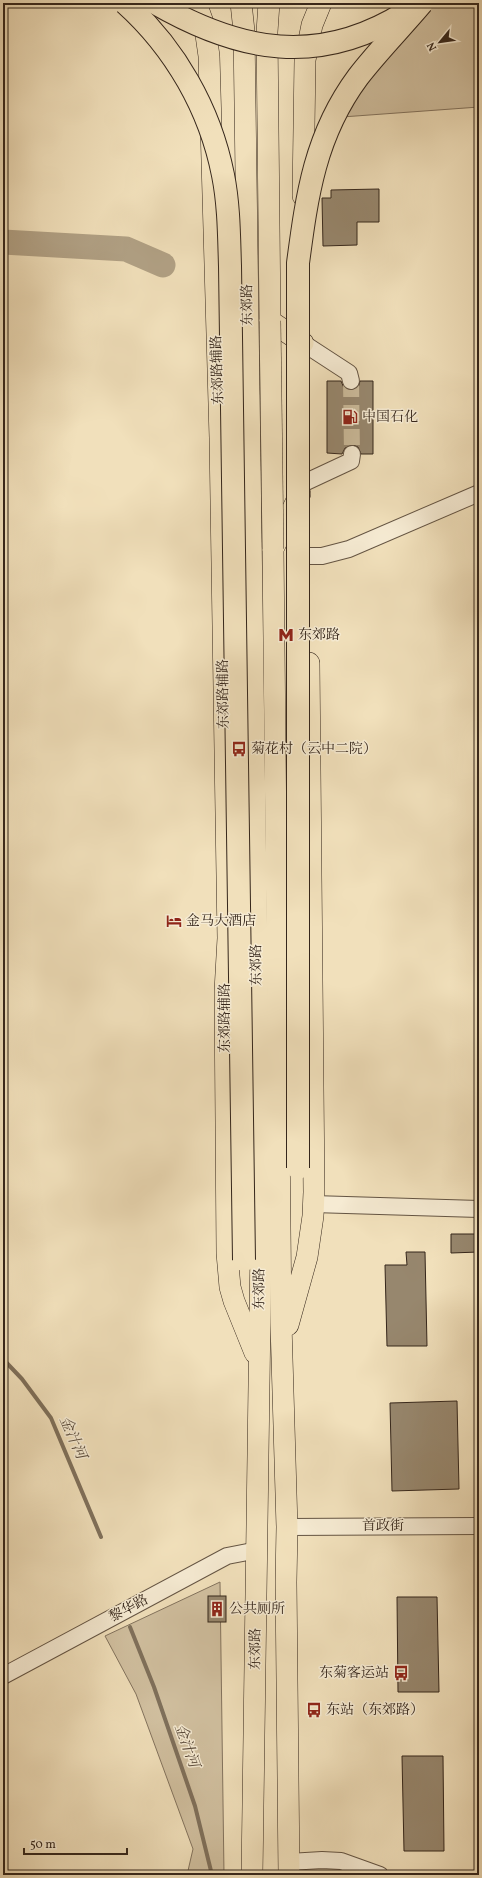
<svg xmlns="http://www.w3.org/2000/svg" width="482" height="1878" font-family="Vollkorn,'Noto Serif SC',serif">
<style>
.green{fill:#d1c0a0;stroke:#83735e}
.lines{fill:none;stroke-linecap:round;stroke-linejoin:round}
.stream{stroke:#7f705b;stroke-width:4}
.river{stroke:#b1a185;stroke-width:25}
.building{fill:#97876e;stroke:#35261b}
.minor-tunnel{stroke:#cbbb9b;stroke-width:16;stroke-dasharray:16 8;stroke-linecap:butt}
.minor-casing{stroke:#645443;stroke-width:18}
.major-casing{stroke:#35261b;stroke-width:22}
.minor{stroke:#f6ebd3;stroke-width:16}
.major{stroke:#f1e0bb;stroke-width:21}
.major-bridge-casing{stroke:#35261b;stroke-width:22;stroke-linecap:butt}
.highway-bridge-casing{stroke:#35261b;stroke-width:24;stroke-linecap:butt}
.major-bridge{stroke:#f1e0bb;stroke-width:21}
.highway-bridge{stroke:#f1e0bb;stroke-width:22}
.labels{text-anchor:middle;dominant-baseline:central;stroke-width:3;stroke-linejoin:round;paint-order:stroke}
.street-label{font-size:14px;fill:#35261b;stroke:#f6ebd3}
.poi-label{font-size:14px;fill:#35261b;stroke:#f6ebd3;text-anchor:start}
.water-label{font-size:15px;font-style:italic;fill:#5a4b3b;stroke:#f6ebd3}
</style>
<rect width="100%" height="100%" fill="#f1e0bb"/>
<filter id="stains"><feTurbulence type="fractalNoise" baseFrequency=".005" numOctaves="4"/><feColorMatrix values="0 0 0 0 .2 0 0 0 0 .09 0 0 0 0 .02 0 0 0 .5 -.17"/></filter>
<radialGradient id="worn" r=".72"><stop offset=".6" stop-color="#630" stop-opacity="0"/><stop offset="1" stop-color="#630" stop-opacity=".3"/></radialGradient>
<g class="green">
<polygon points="425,3 479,3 479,107 342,117"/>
<polygon points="220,1582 224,1875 187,1875 193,1849 136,1694 105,1636"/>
</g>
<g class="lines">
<g class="stream">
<polyline points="3,1359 22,1379 51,1418 101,1537"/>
<polyline points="130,1627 154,1687 195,1806 212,1875"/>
</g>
<polyline class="river" points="3,242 126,249 163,265"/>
</g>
<g class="building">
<polygon points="379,189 379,222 357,222 357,245 323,246 322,198 331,198 331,190"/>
<polygon points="327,381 341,381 344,388 353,390 358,388 360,381 373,381 373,454 361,454 358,447 353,445 345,448 342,454 327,453"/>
<polygon points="451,1234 479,1234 479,1252 451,1253"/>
<polygon points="406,1252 425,1252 427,1346 387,1346 385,1265 407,1265"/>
<polygon points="457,1401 459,1489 392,1491 390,1403"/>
<rect x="208" y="1596" width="18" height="26"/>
<polygon points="397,1597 437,1597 439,1692 398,1692"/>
<polygon points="402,1756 443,1756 444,1851 404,1851"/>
</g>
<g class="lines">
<polyline class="minor-tunnel" points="351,381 352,454"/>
<g class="minor-casing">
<g id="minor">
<polyline points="303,343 349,373 351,381"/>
<polyline points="306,482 351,461 352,454"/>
<polyline points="307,556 322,556 349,549 479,493"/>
<polyline points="313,1204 479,1209"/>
<polyline points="287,1527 479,1526"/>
<polyline points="3,1676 227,1556 258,1550"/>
<polyline points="289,1862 322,1860 341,1861 380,1875"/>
</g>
</g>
<g class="major-casing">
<g id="major">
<polyline points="196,3 205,28 209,56 220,438 228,938 225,991 227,1253 230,1287 234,1301 255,1353"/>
<polyline points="241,3 244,31 261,1245 252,1875"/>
<polyline points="269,3 267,32 270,321 303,343"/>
<polyline points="303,196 305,60 312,25 321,3"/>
<polyline points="288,1325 307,1257 313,1216 314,1192 309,663"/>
<polyline points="289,1875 286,1582 287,1527 281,1324 273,549 300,494"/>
</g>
</g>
<use href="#minor" class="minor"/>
<use href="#major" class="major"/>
<g class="major-bridge-casing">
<polyline id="major-bridge" points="270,321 273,549"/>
</g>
<g class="highway-bridge-casing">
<g id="highway-bridge">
<path d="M125,3C175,48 210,109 223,175C229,205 229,236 230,266L244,1260"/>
<path d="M155,3C240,52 319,67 406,12"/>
<path d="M298,1168V263C307,195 315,135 358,77C378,51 401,28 422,3"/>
</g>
</g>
<use href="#major-bridge" class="major-bridge"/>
<use href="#highway-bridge" class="highway-bridge"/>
</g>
<defs>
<g id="fuel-bare" transform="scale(1.2)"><path d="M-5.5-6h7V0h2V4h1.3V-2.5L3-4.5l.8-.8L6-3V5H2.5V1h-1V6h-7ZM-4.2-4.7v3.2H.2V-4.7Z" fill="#8f2418" stroke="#f6ebd3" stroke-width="2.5" paint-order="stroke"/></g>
<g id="metro-bare" transform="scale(1.2)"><path d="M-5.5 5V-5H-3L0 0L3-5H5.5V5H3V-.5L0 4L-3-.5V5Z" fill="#8f2418" stroke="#f6ebd3" stroke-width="2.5" paint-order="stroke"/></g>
<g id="bus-bare" transform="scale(1.2)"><path d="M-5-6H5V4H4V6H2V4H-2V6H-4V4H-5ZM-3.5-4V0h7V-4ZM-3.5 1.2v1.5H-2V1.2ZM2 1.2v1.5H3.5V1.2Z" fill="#8f2418" stroke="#f6ebd3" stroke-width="2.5" paint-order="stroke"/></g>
<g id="hotel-bare" transform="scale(1.2)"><path d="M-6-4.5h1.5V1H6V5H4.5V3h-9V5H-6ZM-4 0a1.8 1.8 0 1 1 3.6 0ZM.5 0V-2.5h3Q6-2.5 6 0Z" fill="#8f2418" stroke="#f6ebd3" stroke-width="2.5" paint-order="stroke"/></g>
<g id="building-bare" transform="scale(1.2)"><path d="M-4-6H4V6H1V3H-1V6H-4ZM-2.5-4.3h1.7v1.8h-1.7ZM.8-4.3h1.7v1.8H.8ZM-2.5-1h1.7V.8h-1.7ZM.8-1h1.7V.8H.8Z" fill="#8f2418" stroke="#f6ebd3" stroke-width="2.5" paint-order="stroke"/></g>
</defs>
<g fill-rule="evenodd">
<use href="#fuel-bare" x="350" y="417"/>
<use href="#metro-bare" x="286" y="635"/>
<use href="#bus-bare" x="239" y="749"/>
<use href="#hotel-bare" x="174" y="921"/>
<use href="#building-bare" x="217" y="1609"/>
<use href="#bus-bare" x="401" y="1673"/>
<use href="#bus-bare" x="314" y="1710"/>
</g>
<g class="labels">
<g class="street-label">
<text transform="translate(248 305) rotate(-91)">东郊路</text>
<text transform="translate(218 370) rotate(-92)">东郊路辅路</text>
<text transform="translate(224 694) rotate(-91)">东郊路辅路</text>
<text transform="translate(257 965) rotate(-91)">东郊路</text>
<text transform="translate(225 1018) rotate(-90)">东郊路辅路</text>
<text transform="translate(260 1289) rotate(-89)">东郊路</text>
<text x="383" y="1526">首政街</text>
<text transform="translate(129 1609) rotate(-28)">黎华路</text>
<text transform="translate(256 1649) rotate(-89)">东郊路</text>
</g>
<g class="poi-label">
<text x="362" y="417">中国石化</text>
<text x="298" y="635">东郊路</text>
<text x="251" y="749">菊花村（云中二院）</text>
<text x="186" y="921">金马大酒店</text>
<text x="229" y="1609">公共厕所</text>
<text x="389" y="1673" text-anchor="end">东菊客运站</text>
<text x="326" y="1710">东站（东郊路）</text>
</g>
<g class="water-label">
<text transform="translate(72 1438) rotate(66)">金汁河</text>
<text transform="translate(186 1746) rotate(70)">金汁河</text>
</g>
</g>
<rect width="482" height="1878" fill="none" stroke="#f1e0bb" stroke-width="16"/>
<rect x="4" y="4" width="474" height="1870" fill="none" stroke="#35261b" stroke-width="2"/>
<rect x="8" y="8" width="466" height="1862" fill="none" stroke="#35261b"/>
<g transform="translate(440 42) rotate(241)" stroke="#f6ebd3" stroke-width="3" paint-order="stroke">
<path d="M0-3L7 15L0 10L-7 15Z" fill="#35261b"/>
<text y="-6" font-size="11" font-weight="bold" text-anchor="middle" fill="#35261b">N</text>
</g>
<path d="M24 1848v6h103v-6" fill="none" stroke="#35261b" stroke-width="2"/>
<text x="30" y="1848" font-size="12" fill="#35261b" stroke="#f6ebd3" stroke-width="3" paint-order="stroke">50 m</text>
<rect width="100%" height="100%" filter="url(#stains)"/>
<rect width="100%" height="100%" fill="url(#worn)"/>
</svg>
